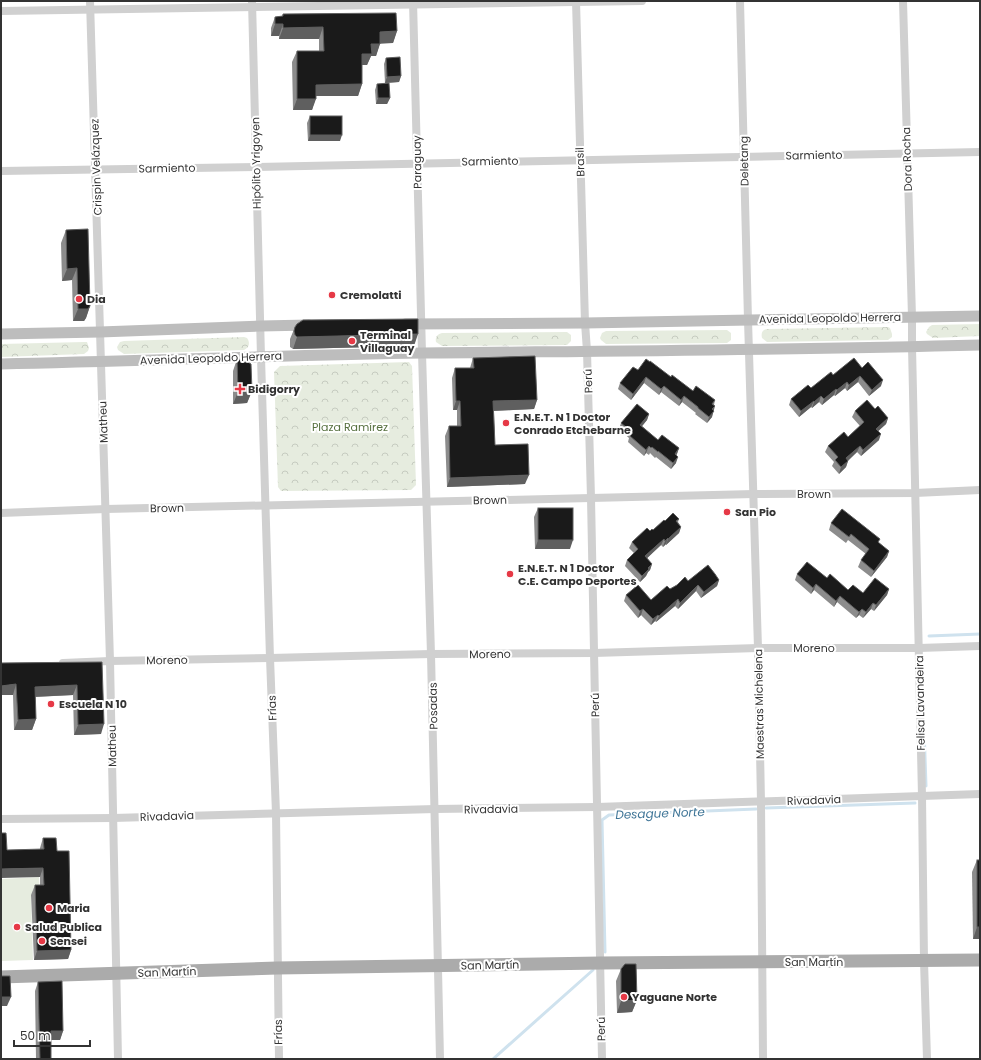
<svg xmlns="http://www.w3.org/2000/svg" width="981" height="1060" font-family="Poppins,sans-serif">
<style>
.park{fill:url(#park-crowns)}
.pitch{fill:#e6ecdf}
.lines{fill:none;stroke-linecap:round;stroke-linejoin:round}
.stream{stroke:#cfe2ee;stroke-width:3}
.street{stroke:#d0d0d0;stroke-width:8}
.secondary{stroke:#bdbdbd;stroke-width:11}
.primary{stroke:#ababab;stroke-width:13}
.wall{fill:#8c8c8c}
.shaded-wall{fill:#5f5f5f}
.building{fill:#1a1a1a;stroke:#5f5f5f}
.poi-dot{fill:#e63946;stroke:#fff;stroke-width:1.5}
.labels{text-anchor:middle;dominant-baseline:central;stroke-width:4;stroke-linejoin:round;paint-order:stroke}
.street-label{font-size:11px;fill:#333;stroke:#fff}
.poi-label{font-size:11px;font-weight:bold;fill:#333;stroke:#fff;text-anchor:start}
.park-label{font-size:11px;fill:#56703f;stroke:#fff}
.water-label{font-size:12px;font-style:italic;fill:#3f7597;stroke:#fff}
</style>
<defs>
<pattern id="park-crowns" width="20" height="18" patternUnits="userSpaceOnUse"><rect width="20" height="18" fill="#e6ecdf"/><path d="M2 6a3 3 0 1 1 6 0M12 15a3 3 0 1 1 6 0" fill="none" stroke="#c6cbc0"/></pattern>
</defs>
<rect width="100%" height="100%" fill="#fff"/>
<g class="park">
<polygon points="980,324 980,336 933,338 927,334 926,332 929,327 932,325"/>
<path d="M888,327L890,328L892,334V337L888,340L767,342L762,338C761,333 762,330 767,329Z"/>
<polygon points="727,330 731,333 731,340 727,343 606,344 601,340 600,338 602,333 606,331"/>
<path d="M567,332L571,335V341L567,345L442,346L436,342C435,338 437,334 442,333Z"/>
<path d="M244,337L247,338C250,342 250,347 244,350L124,354L118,350L117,347L120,342L124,341Z"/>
<polygon points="84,342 87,342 89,348 88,351 84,354 1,357 1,344"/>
<polygon points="409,362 412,366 416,485 411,490 281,491 278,487 274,372 280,366"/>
</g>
<polygon class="pitch" points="39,877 40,894 31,895 33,960 1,961 1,879"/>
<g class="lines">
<g class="stream">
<polyline points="929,636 980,634"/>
<polyline points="924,727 926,786"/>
<polyline points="766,808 915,803"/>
<polyline points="605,952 602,820 609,815 756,809"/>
<polyline points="493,1059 593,970"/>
</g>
<g class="street">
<polyline points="90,1 110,661 118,1059"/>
<polyline points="252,1 261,357 270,658 276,813 279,1059"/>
<polyline points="413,1 422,353 431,654 440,1059"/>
<polyline points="576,1 585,323 587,351 591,498 602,1059"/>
<polyline points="740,1 748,320 758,648 761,802 763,1059"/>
<polyline points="903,1 912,317 912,347 922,796 924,961 927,1059"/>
<polyline points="1,11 642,1"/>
<polyline points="1,171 257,167 980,152"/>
<polyline points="1,513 106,509 591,498 754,494 915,493 980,490"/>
<polyline points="63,663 110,661 270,658 431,654 594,653 758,648 919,648 980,646"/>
<polyline points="1,819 113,818 435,809 597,807 980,794"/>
</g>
<g class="secondary">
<polyline points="405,324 585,323 980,316"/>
<polyline points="1,334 100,332 261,326 309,325"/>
<path d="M1,364C142,361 283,355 424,353C609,351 795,350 980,345"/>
</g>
<polyline class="primary" points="1,977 277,968 600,963 980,960"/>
</g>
<g class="wall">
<polygon points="283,14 397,31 393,43 380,43 376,56 371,56 367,65 362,65 362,84 358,96 316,96 312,110 293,110 292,62 297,51 319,51 319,39 279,39 279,36 271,36 271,28 275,17 282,16"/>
<polygon points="386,58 401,76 399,82 385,83 384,64"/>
<polygon points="377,84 390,98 387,104 376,104 375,90"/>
<polygon points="310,116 340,141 308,141 307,123"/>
<polygon points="66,230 90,306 86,318 84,321 73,321 72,280 62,281 61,243"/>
<polygon points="295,327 414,346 293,349 290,347 290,339"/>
<polygon points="473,358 537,400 534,409 494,411 495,445 525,484 447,487 445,436 449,426 457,426 457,410 453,410 452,378 455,368 470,368"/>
<polygon points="237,359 252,391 247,403 233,404 233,371"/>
<polygon points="862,368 881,386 869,396 858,382 847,391 845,388 835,396 834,395 822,405 819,402 812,408 811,407 799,417 789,405 791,399 811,388 833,375"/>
<polygon points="638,370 671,377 693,391 715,400 713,410 712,417 707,423 695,414 696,413 682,402 679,406 661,392 659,395 644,383 631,400 618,389 620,383"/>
<polygon points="875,409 888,418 886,424 878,431 879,440 861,456 857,452 848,461 846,467 839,474 832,466 834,462 825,452 828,446 848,437 860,426 852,417 855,411"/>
<polygon points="649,414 647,420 642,426 658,440 679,448 676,456 676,463 671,469 656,457 655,458 650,453 649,455 646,453 644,456 628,442 629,438 619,429 621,423"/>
<polygon points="538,508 570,549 535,549 534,517"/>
<polygon points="679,519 678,522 681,527 679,533 666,545 666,544 663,547 661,545 647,558 652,564 650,570 648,572 646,576 640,582 625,566 627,560 634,553 629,548 632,542 653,530 665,521"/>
<polygon points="831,523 879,543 889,551 887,557 871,577 858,567 861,560 866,554 848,540 846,543 829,530"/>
<polygon points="797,574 827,578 848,590 863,593 889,589 887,595 874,611 871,609 863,618 859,615 856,618 837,602 834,607 814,590 811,594 795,580"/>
<polygon points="719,580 717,586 701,598 696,591 678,609 675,606 656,622 655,621 651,625 641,615 638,618 624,601 626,595 651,600 670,589 688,581"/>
<polygon points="102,662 101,734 74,735 73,695 35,697 36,719 32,730 14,730 13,695 1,695 1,663"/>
<polygon points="43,838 57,851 71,950 68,959 34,960 31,895 35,885 40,885 40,848"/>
<polygon points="977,860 980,860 980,939 973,939 972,872"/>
<polygon points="621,969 637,1000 632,1012 617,1013 616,981"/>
<polygon points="38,982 63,1031 60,1040 51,1040 51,1059 36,1059 35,991"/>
</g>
<g class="shaded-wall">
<polygon points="275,24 283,24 279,36 271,36"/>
<polygon points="323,27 319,39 279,39 283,28"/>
<polygon points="397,31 393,43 376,44 380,32"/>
<polygon points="371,44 380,44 376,56 371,56 367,65 358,65 362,54"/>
<polygon points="401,76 399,82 385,83 387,77"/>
<polygon points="362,84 358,96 312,96 316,85"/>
<polygon points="378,98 390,98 387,104 376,104"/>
<polygon points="297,99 316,99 312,110 293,110"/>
<polygon points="310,135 342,135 340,141 308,141"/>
<polygon points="77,268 72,280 62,281 67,269"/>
<polygon points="90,306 86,318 84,321 73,321 78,309"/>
<polygon points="418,334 414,346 293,349 297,337"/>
<polygon points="860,376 858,382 847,391 849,385"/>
<polygon points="646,377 644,383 631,400 633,394"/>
<polygon points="883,380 881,386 869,396 872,390"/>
<polygon points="847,382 845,388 835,396 837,390"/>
<polygon points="664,386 661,392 659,395 661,389"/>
<polygon points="836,389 834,395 822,405 824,399"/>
<polygon points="252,391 247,403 233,404 238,392"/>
<polygon points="684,396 682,402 679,406 681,400"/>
<polygon points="821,396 819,402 812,408 814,402"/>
<polygon points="537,400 534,409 490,411 493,401"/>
<polygon points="456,401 460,401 457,410 453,410"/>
<polygon points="814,401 811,407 799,417 801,411"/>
<polygon points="715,406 712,417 707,423 712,409"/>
<polygon points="649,414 647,420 638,431 640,425"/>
<polygon points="888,418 886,424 874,435 876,429"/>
<polygon points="881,434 879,440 861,456 863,450"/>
<polygon points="649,446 646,453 644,456 646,450"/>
<polygon points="860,446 857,452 844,464 846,458"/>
<polygon points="679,448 677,454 672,460 675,454"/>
<polygon points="678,457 676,463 671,469 673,463"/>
<polygon points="848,461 846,467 839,474 841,467"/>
<polygon points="529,475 525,484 447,487 450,478"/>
<polygon points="681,527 679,533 666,545 668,539"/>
<polygon points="668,538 666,544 663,547 665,541"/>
<polygon points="664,539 661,545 643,562 645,556"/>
<polygon points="538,540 573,540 570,549 535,549"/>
<polygon points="889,551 887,557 871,577 874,571"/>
<polygon points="652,564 650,570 648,572 646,576 640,582 642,576 648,568"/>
<polygon points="719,580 717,586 701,598 704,592"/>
<polygon points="816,584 814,590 811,594 813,588"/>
<polygon points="698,585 696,591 678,609 680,603"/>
<polygon points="889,589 887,595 874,611 876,605"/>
<polygon points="840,596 837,602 834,607 836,601"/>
<polygon points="678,599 675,606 656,622 659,616"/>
<polygon points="873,603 871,609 863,618 866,612"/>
<polygon points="643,609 641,615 638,618 640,611"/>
<polygon points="862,609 859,615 856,618 859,612"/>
<polygon points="658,615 655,621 651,625 653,619"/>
<polygon points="16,684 13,695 1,695 1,686"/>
<polygon points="77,685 73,695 31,697 35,687"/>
<polygon points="36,719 32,730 14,730 18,720"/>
<polygon points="104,724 101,734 74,735 78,725"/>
<polygon points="43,868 40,877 1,878 1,869"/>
<polygon points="977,927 980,927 980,939 973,939"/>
<polygon points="71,950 68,959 34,960 37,951"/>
<polygon points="1,997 11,997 7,1006 1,1006"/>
<polygon points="637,1000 632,1012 617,1013 621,1001"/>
<polygon points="51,1031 63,1031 60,1040 47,1040"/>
</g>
<g class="building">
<polygon points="396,13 397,31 380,32 380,44 371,44 372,54 362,54 362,84 316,85 316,99 297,99 297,51 324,51 323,27 283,28 283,24 275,24 275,17 283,16 283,14"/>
<polygon points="400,57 401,76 387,77 386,58"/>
<polygon points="389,83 390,98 378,98 377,84"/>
<rect x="310" y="116" width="32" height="19"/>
<polygon points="88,229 90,306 88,309 78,309 77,268 67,269 66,230"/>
<polygon points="418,319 418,334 297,337 295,335 294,331 295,327 297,324 303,320"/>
<polygon points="535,356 537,400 493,401 495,445 528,444 529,475 450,478 449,426 461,426 460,401 456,401 455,368 474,368 473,358"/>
<polygon points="854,358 862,368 868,362 883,380 872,390 860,376 849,385 847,382 837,390 836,389 824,399 821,396 814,402 814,401 801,411 791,399 808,385 811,388 831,372 833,375"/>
<polygon points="237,359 243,359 251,364 252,391 238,392"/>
<polygon points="646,359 650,362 650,361 671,377 672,375 693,391 696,386 715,400 712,404 715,406 712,409 714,411 709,417 698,408 698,407 684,396 681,400 664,386 661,389 646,377 633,394 620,383 633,367 638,370"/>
<polygon points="867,400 875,409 878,406 888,418 876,429 881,434 863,450 860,446 846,458 848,461 841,467 835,460 838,457 828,446 844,432 848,437 864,422 855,411"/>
<polygon points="637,404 649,414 640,425 658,440 662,435 679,448 675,454 678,457 673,463 658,451 658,452 652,447 651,448 649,446 646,450 630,436 633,433 621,423"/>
<rect x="538" y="508" width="35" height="32"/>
<polygon points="842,509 880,539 878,542 889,551 874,571 861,560 869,549 851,534 849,537 831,523"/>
<polygon points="673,513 679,519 676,521 681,527 668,539 668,538 665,541 664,539 645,556 652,564 648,568 649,569 642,576 627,560 638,549 632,542 647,528 650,531 652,529 653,530 664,520 665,521"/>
<polygon points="807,562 827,578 830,574 848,590 853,585 863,593 875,578 889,589 876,605 873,603 866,612 862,609 859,612 840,596 836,601 816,584 813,588 797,574"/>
<polygon points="708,565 715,574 719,580 704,592 698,585 680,603 678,599 659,616 658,615 653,619 643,609 640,611 626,595 638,585 651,600 667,586 670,589 677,585 685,577 688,581"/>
<polygon points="102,662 104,724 78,725 77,685 35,687 36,719 18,720 16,684 1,686 1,663"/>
<polygon points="1,833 6,833 7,850 44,849 43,838 56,838 57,851 69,851 71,950 37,951 35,885 44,885 43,868 1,869"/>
<rect x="977" y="860" width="3" height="67"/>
<polygon points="625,964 636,964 637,1000 621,1001 621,969"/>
<polygon points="1,976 10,976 11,997 1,997"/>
<polygon points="62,981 63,1031 51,1031 51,1059 40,1059 38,982"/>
</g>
<g class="poi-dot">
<circle cx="332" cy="295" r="4"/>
<circle cx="79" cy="299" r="4"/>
<circle cx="352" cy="341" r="4"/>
<path d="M238 383h4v4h4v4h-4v4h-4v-4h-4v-4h4z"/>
<circle cx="506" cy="423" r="4"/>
<circle cx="727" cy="512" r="4"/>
<circle cx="510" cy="574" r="4"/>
<circle cx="51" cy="704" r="4"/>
<circle cx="49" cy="908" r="4"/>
<circle cx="17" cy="927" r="4"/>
<circle cx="42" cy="941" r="4"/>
<circle cx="624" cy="997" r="4"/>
</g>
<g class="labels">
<g class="street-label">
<text transform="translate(814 155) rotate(-1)">Sarmiento</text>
<text transform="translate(907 159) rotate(-92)">Dora Rocha</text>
<text transform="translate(490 161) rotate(-1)">Sarmiento</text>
<text transform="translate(744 161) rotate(-91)">Deletang</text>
<text transform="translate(417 162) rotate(-91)">Paraguay</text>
<text transform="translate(580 162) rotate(-92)">Brasil</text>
<text transform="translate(256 163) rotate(-91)">Hipólito Yrigoyen</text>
<text transform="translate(96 167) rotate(-92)">Crispin Velázquez</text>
<text transform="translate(167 168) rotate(-1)">Sarmiento</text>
<text transform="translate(830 318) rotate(-1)">Avenida Leopoldo Herrera</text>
<text transform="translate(211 358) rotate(-2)">Avenida Leopoldo Herrera</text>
<text transform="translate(588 381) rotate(-92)">Perú</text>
<text transform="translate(103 422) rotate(-92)">Matheu</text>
<text x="814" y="494">Brown</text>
<text transform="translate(490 500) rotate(-1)">Brown</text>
<text transform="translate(167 508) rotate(-1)">Brown</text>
<text x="814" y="648">Moreno</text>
<text transform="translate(490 654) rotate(-1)">Moreno</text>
<text transform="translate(167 660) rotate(-1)">Moreno</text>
<text transform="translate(920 703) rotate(-91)">Felisa Lavandeira</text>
<text transform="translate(759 704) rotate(-91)">Maestras Michelena</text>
<text transform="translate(595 705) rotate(-91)">Perú</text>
<text transform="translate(433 706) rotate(-91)">Posadas</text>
<text transform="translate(272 708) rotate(-92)">Frías</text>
<text transform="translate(112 746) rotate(-91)">Matheu</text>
<text transform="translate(814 800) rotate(-2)">Rivadavia</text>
<text transform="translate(491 809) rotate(-1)">Rivadavia</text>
<text transform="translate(167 816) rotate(-2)">Rivadavia</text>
<text x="814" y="962">San Martín</text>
<text transform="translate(490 965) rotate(-1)">San Martín</text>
<text transform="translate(167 972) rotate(-2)">San Martín</text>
<text transform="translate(601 1029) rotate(-91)">Perú</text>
<text transform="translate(278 1032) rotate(-91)">Frías</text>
</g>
<g class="poi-label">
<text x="340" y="295">Cremolatti</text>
<text x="87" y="299">Dia</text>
<text x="360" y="335">Terminal<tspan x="360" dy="13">Villaguay</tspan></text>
<text x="248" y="389">Bidigorry</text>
<text x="514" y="417">E.N.E.T. N 1 Doctor<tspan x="514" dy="13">Conrado Etchebarne</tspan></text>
<text x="735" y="512">San Pio</text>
<text x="518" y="568">E.N.E.T. N 1 Doctor<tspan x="518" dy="13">C.E. Campo Deportes</tspan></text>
<text x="59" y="704">Escuela N 10</text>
<text x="57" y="908">Maria</text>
<text x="25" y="927">Salud Publica</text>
<text x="50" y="941">Sensei</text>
<text x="632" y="997">Yaguane Norte</text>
</g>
<g class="park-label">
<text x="350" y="427">Plaza Ramírez</text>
</g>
<g class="water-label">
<text transform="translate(660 813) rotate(-2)">Desague Norte</text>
</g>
</g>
<rect width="981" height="1060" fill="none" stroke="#333333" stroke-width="4"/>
<path d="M14 1040v6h76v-6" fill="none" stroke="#333333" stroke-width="2"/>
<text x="20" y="1040" font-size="12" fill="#333333" stroke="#ffffff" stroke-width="3" paint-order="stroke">50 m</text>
</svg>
